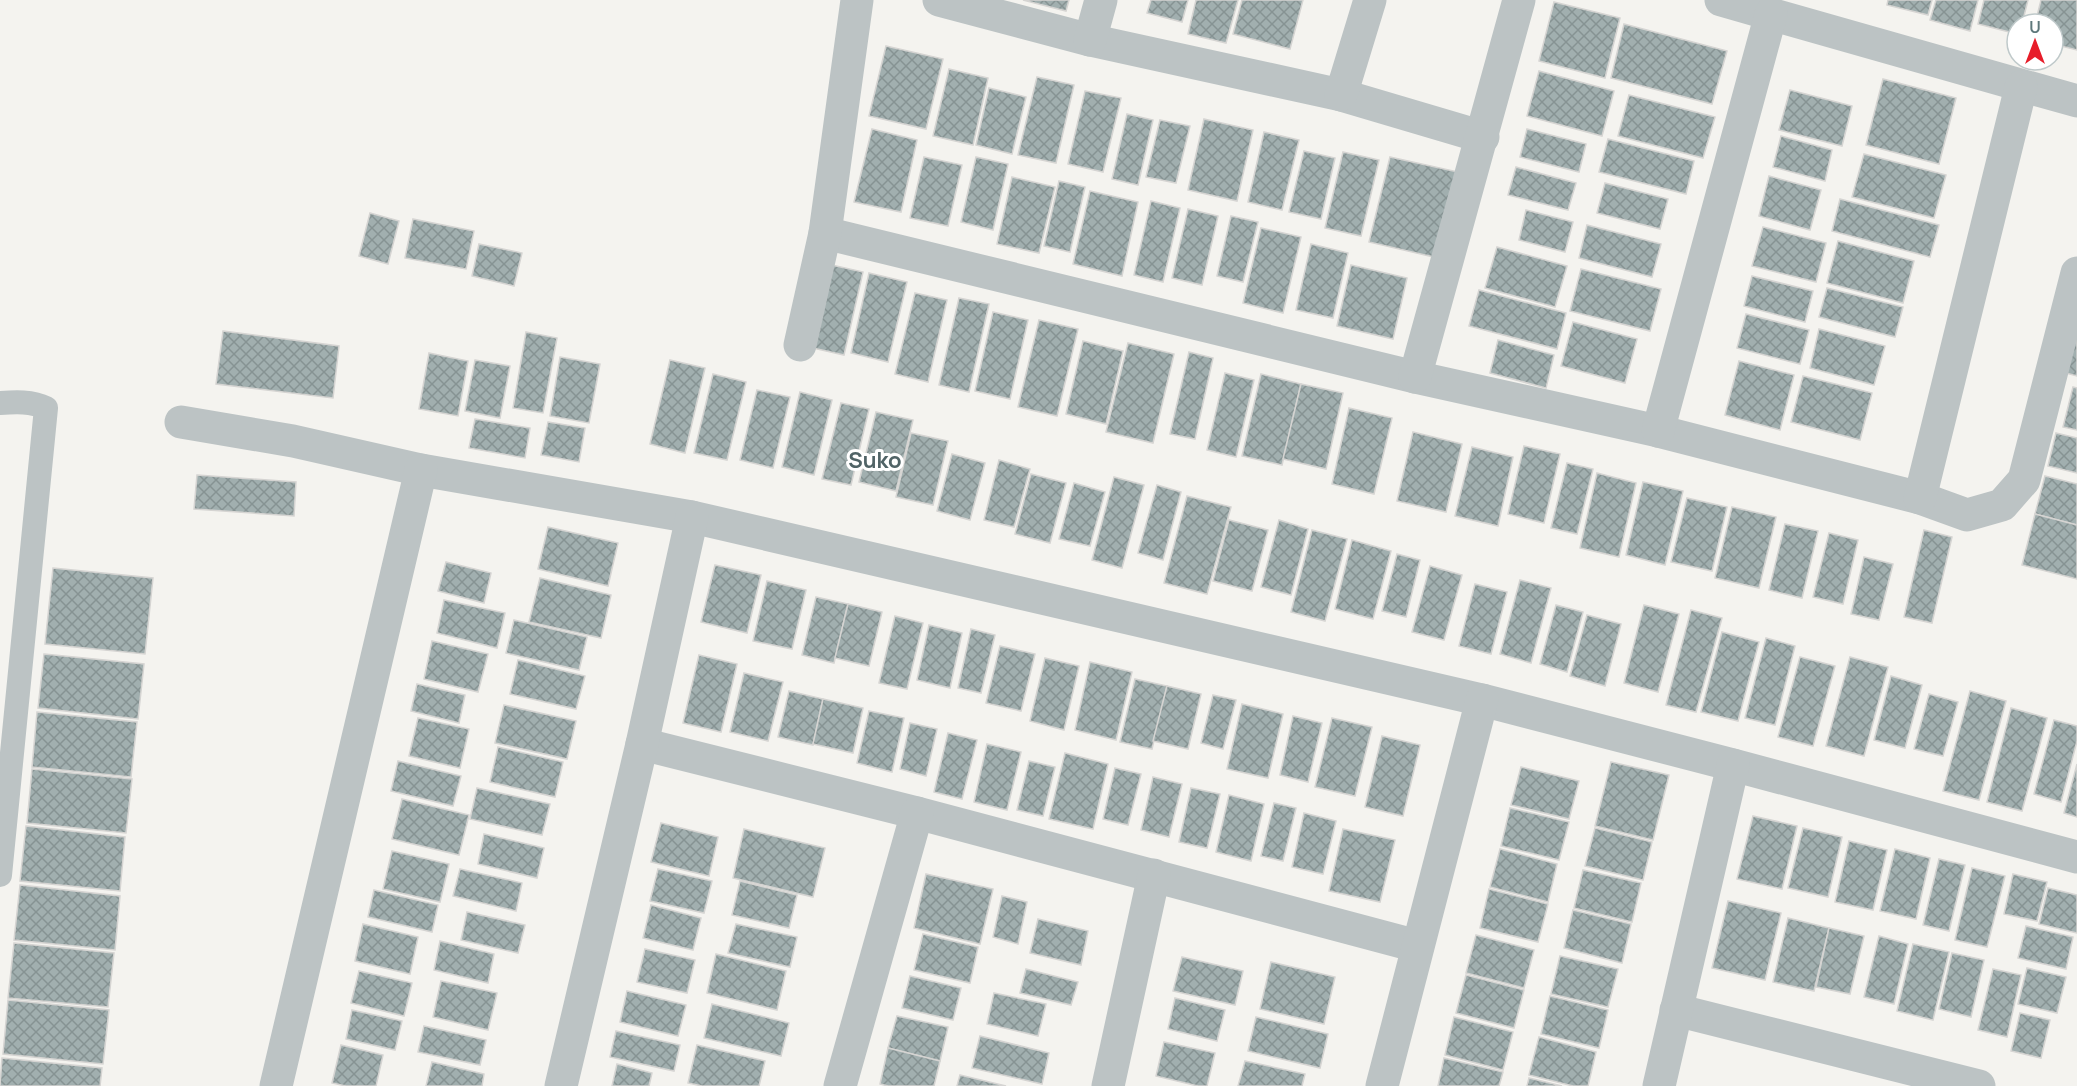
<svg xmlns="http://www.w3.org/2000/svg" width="2077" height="1086" font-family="Manrope,sans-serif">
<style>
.building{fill:url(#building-cross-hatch);stroke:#d5d4d2;stroke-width:1.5}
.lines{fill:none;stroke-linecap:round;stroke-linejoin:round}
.service{stroke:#bcc3c4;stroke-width:24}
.minor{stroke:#bcc3c4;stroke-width:33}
.labels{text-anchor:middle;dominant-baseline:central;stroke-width:6;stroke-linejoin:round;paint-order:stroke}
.quarter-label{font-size:22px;font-weight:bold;fill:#506366;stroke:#fff}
</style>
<defs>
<pattern id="building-cross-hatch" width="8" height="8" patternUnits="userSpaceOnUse" patternTransform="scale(1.5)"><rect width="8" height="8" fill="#a1afaf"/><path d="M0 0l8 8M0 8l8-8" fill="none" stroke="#869393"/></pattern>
</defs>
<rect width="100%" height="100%" fill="#f4f3ef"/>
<g class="building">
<polygon points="1023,0 1069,0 1066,11"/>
<polygon points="1151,0 1188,0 1182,22 1147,13"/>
<polygon points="1196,0 1238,0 1226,43 1188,34"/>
<polygon points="1242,0 1303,0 1290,49 1233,34"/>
<polygon points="1888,0 1932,0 1928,15 1887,5"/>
<polygon points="1936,0 1978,0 1970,31 1930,20"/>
<polygon points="1984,0 2028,0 2022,24 2017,24 2017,34 1978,24"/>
<polygon points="2041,0 2077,0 2077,50 2053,44 2053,24 2035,24"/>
<polygon points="1554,2 1620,18 1605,78 1539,61"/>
<polygon points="1624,24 1727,51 1712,104 1611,78"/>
<polygon points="886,46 943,59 926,129 869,116"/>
<polygon points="949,69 988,78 973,145 933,136"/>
<polygon points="1539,71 1614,91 1602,136 1527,116"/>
<polygon points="1037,77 1074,85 1056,163 1018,155"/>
<polygon points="1883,79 1956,98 1939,164 1866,145"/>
<polygon points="989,88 1026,97 1012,154 976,145"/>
<polygon points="1790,90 1852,106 1842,146 1779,130"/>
<polygon points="1085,91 1121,98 1103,172 1068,164"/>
<polygon points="1629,95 1715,117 1703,158 1618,136"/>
<polygon points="1127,114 1153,120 1138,185 1112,179"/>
<polygon points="1204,119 1253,130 1237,201 1188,190"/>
<polygon points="1160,120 1190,126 1176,183 1146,177"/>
<polygon points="872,129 917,140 901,212 854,202"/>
<polygon points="1527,129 1586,144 1579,172 1520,157"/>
<polygon points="1264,132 1299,140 1282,210 1248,202"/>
<polygon points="1781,136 1832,150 1825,181 1773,167"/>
<polygon points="1608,139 1694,161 1686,194 1599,172"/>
<polygon points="1304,151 1335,158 1321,219 1289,212"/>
<polygon points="1343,152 1379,160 1361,236 1325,228"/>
<polygon points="1864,154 1946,175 1934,218 1852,197"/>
<polygon points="924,157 962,165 948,226 910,218"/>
<polygon points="976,157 1008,164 993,230 961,222"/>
<polygon points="1390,157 1458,172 1438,258 1369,242"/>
<polygon points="1516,167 1576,183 1568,210 1508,195"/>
<polygon points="1769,176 1821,190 1810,230 1759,216"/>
<polygon points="1012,177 1055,187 1039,253 997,244"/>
<polygon points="1059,181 1085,187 1070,252 1044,246"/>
<polygon points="1605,183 1668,199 1660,229 1597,213"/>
<polygon points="1090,191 1138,202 1122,276 1073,264"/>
<polygon points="1840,199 1939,225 1930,257 1832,231"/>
<polygon points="1151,201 1180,208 1163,282 1134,275"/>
<polygon points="1188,209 1218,216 1202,285 1172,278"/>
<polygon points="1526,210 1573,222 1565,252 1519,240"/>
<polygon points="370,213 399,221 388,264 359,256"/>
<polygon points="1231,216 1258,222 1243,282 1217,276"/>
<polygon points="413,219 474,231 466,269 405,258"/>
<polygon points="1587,225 1661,244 1652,277 1579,258"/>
<polygon points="1763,227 1826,243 1816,282 1752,266"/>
<polygon points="1261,228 1301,237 1283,313 1243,303"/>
<polygon points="1838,241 1914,261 1903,303 1827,283"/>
<polygon points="479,244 522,253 514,286 472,276"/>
<polygon points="1311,244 1348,253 1333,318 1296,310"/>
<polygon points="1497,247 1567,266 1555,307 1485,288"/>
<polygon points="823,263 863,272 844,355 804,346"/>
<polygon points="1351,265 1407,278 1393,339 1337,326"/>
<polygon points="1581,269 1661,289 1650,331 1570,311"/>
<polygon points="869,273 907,282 888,362 851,353"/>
<polygon points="1752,276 1813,291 1805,322 1744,306"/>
<polygon points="1827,288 1903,307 1895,337 1819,317"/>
<polygon points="1479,290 1566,313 1557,349 1469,326"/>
<polygon points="915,293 947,300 928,382 895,374"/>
<polygon points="959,298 989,304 969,392 939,385"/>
<polygon points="993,312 1028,320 1010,399 975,391"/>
<polygon points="1746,314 1809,330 1800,364 1737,348"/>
<polygon points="1039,320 1078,329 1057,416 1018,407"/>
<polygon points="1573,322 1637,339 1625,383 1561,366"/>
<polygon points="1819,329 1885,346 1874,385 1810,368"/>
<polygon points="223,331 339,346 333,398 216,384"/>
<polygon points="2077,331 2077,376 2066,373"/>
<polygon points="526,332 557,338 543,413 513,408"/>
<polygon points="1498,340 1554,355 1546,388 1490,373"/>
<polygon points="1083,341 1123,351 1106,424 1066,414"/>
<polygon points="1128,343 1174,354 1153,443 1106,432"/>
<polygon points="1189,352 1213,358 1195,439 1170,434"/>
<polygon points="429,353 468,361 458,416 419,409"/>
<polygon points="560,357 600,364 589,423 550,416"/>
<polygon points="475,360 510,366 500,418 465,411"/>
<polygon points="670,360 705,368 685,453 650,444"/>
<polygon points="1739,361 1794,375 1780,430 1725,415"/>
<polygon points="1225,373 1254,380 1236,457 1207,450"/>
<polygon points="713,374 746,382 727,460 694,453"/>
<polygon points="1261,374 1301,384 1282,465 1242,456"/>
<polygon points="1803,376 1872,393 1860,440 1791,422"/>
<polygon points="1301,384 1343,393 1326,469 1283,459"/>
<polygon points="2073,387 2077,388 2077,430 2063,427"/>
<polygon points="757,390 790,397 773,468 740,460"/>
<polygon points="800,392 832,400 814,475 782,467"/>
<polygon points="841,403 869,409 851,485 822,479"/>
<polygon points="1349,408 1392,418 1374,494 1332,484"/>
<polygon points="876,412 913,420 896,491 859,482"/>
<polygon points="475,419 530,428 525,458 469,448"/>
<polygon points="548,422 585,428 579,462 541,455"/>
<polygon points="1413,432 1462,444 1446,512 1397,501"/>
<polygon points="911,433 948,441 933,505 896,497"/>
<polygon points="2056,433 2077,438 2077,473 2048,466"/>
<polygon points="1524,446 1560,454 1544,523 1508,514"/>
<polygon points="1472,447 1513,457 1498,526 1455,516"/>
<polygon points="952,454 985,463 970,520 937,511"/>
<polygon points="999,460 1030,469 1014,527 984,520"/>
<polygon points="1567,463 1593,469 1577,534 1551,528"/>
<polygon points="1597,473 1636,483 1619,557 1580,548"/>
<polygon points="1031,474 1066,483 1050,543 1015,534"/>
<polygon points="197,475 296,482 294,516 194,509"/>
<polygon points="2045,476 2077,484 2077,525 2035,514"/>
<polygon points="1114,477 1144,485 1122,568 1092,560"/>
<polygon points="1643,482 1683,491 1665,565 1626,555"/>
<polygon points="1074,483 1105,492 1090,546 1059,539"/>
<polygon points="1157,485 1181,492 1163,560 1138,553"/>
<polygon points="1187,496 1231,507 1207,594 1164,583"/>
<polygon points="1687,498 1727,507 1712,571 1671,562"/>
<polygon points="1732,507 1776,517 1759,588 1715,578"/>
<polygon points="2035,514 2077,525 2077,579 2022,565"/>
<polygon points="1229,520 1268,530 1252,591 1213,581"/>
<polygon points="1279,520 1308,529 1291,595 1261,587"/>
<polygon points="1785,524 1818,531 1802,598 1769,590"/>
<polygon points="548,527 618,543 608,586 538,569"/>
<polygon points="1312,530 1347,539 1325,621 1291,612"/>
<polygon points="1924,530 1952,537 1932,623 1904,617"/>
<polygon points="1829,533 1858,540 1843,604 1813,597"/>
<polygon points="1352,540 1391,551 1373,619 1335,609"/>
<polygon points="1397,554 1420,560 1406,617 1382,611"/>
<polygon points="1864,557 1893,564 1879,620 1851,614"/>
<polygon points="446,562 491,573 484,603 438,591"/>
<polygon points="715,565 761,575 747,633 701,622"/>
<polygon points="1430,566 1462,575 1444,640 1412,632"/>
<polygon points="53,568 153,578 145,654 45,644"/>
<polygon points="540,578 611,595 601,638 529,622"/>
<polygon points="1520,580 1551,588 1531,663 1500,654"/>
<polygon points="767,581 806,590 792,649 753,641"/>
<polygon points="1475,584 1507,592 1491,654 1459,646"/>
<polygon points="816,597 848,604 834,663 802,655"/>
<polygon points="444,600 505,613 497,648 437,633"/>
<polygon points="848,604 882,612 869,666 835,658"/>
<polygon points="1556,605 1583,612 1567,672 1540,664"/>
<polygon points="1644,605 1679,614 1658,692 1624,683"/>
<polygon points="1691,610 1722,618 1696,712 1666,705"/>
<polygon points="1587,615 1621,624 1605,686 1570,676"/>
<polygon points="895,616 923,623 907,689 879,683"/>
<polygon points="514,620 587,637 579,670 506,653"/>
<polygon points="929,625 962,633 950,688 917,680"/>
<polygon points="971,629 995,635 981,693 958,688"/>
<polygon points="1722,632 1759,642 1738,721 1701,712"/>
<polygon points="1766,638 1795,646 1775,725 1745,718"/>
<polygon points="432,641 488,654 478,692 424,679"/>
<polygon points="1000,646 1035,654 1021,711 986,703"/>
<polygon points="44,654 144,664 138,719 38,708"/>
<polygon points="699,655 737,664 721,732 683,723"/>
<polygon points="1800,657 1835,666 1813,746 1778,737"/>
<polygon points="1850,657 1888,667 1864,756 1826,746"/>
<polygon points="1045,658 1079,666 1064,730 1030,721"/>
<polygon points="518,660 585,676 576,709 510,694"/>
<polygon points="1090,662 1132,672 1116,740 1075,730"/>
<polygon points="744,673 783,682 768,741 730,732"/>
<polygon points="1891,676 1922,685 1905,748 1874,740"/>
<polygon points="1135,679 1167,686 1152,749 1120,742"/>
<polygon points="417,684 465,695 459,723 411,711"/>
<polygon points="1167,686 1201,694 1188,749 1153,741"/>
<polygon points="789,691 823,699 813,745 778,737"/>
<polygon points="1970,691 2006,701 1979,800 1943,791"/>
<polygon points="1929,694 1958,702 1943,756 1914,749"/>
<polygon points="1213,695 1236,700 1223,749 1201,743"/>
<polygon points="823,699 863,708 853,753 813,744"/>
<polygon points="1242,704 1283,714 1268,778 1227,769"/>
<polygon points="504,705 576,721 567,759 495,743"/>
<polygon points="2011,708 2047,718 2022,811 1987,802"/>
<polygon points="869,711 904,718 892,772 857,763"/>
<polygon points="37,712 137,722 131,777 32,767"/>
<polygon points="1293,716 1322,723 1308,782 1280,775"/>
<polygon points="418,718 469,729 460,768 409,756"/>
<polygon points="1332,718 1372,727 1355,796 1315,787"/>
<polygon points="2054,720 2077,726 2077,741 2061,802 2034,794"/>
<polygon points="910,723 937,729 926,776 900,769"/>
<polygon points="948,733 977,740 962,799 934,792"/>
<polygon points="1382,736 1420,745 1403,816 1365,807"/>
<polygon points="987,744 1021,752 1007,810 974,802"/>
<polygon points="498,747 563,762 555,797 490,782"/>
<polygon points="1065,753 1108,764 1093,829 1049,819"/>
<polygon points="398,761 461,776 453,806 391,791"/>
<polygon points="1029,761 1055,767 1043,816 1017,810"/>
<polygon points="1611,762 1669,775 1653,840 1595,826"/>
<polygon points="2077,764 2077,817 2064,813"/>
<polygon points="1521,767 1579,781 1569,819 1511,805"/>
<polygon points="1115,768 1141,774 1128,825 1103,819"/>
<polygon points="32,769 132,779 126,833 27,823"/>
<polygon points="1153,777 1182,784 1169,837 1141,830"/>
<polygon points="477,788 550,804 542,835 470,819"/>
<polygon points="1191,788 1220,794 1207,848 1179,842"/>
<polygon points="1229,795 1264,804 1251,861 1216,852"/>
<polygon points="402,799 469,815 459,855 392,839"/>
<polygon points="1274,803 1296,808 1283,861 1261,856"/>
<polygon points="1510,808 1569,822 1559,860 1501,846"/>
<polygon points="1304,813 1336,821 1323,874 1292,867"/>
<polygon points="1753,816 1797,826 1782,889 1737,879"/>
<polygon points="661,823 718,837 709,876 651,862"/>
<polygon points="26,826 125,837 120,891 20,881"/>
<polygon points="1595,828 1652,842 1643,880 1585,866"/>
<polygon points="1803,828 1842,837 1828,897 1788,888"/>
<polygon points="744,829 825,848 813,897 733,878"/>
<polygon points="1343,829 1395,840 1380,902 1329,891"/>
<polygon points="484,834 544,848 537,878 478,864"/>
<polygon points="1849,841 1887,850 1873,910 1835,902"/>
<polygon points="1500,849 1557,864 1548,902 1490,887"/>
<polygon points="1895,849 1930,858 1916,919 1880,911"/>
<polygon points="392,851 449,864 440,902 383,889"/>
<polygon points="1939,859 1965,865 1949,931 1923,925"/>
<polygon points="1972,868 2005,876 1987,947 1955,940"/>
<polygon points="460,869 522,883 516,911 453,896"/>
<polygon points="658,869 712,881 704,913 650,901"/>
<polygon points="1583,870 1641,883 1632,922 1574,908"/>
<polygon points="926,874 993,889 980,944 914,928"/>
<polygon points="2013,874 2047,882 2037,921 2004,914"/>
<polygon points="740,881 797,895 789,928 732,915"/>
<polygon points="20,885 120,896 115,950 14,940"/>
<polygon points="2048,888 2077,895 2077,933 2039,924"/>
<polygon points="1489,889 1548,904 1538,942 1480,928"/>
<polygon points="374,890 438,905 432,932 368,917"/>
<polygon points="1002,896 1027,902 1018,944 993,937"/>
<polygon points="1728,901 1781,913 1765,980 1712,968"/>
<polygon points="651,905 701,918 693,950 643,938"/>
<polygon points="1573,910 1631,924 1622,963 1564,948"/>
<polygon points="467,912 525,925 518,953 461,940"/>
<polygon points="1788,918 1829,928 1814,991 1773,982"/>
<polygon points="1038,919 1088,931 1081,965 1030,953"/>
<polygon points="363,924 418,937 410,974 355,961"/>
<polygon points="736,924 797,937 790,967 728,953"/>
<polygon points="2026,926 2073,937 2066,969 2018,958"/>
<polygon points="1829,928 1864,936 1850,994 1816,987"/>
<polygon points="923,934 978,947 970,983 914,970"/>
<polygon points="1476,935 1534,950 1524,988 1466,973"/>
<polygon points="1879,936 1908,944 1894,1004 1864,997"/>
<polygon points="440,941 494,954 488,983 434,970"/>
<polygon points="14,943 114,953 108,1007 8,998"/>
<polygon points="1913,944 1949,952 1933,1020 1897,1011"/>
<polygon points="645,949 695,960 687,993 637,982"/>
<polygon points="1952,953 1984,960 1971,1017 1939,1009"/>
<polygon points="716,954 786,971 777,1010 707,993"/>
<polygon points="1560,956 1618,969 1608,1007 1551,994"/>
<polygon points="1182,957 1243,971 1235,1005 1173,991"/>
<polygon points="1271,962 1335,977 1324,1024 1260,1009"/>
<polygon points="2027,968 2066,977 2057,1013 2018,1004"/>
<polygon points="1026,969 1078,982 1071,1005 1020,993"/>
<polygon points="1993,969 2021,975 2007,1037 1978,1030"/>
<polygon points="359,971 412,983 404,1016 351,1003"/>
<polygon points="1466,975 1524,990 1514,1028 1456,1013"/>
<polygon points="910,976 961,988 953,1020 902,1008"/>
<polygon points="441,981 497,993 488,1030 433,1017"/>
<polygon points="627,991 686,1005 678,1036 620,1022"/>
<polygon points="994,993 1046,1004 1038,1036 987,1024"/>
<polygon points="1550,996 1608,1010 1599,1048 1541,1034"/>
<polygon points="1175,998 1225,1010 1217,1041 1168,1029"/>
<polygon points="8,1000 109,1010 103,1064 3,1054"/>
<polygon points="712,1004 789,1023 781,1056 704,1038"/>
<polygon points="352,1010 402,1021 395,1050 346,1039"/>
<polygon points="2020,1013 2050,1020 2041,1058 2011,1051"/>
<polygon points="897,1016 948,1027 940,1061 888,1048"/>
<polygon points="1256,1017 1328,1034 1320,1068 1248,1051"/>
<polygon points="1454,1017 1513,1032 1503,1070 1445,1055"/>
<polygon points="424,1026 486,1040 480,1065 418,1052"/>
<polygon points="616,1031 680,1045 674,1071 610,1057"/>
<polygon points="980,1036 1049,1053 1042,1084 972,1068"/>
<polygon points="1539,1037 1596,1052 1588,1086 1573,1086 1529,1075"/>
<polygon points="1164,1042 1215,1053 1207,1086 1198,1086 1156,1076"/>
<polygon points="341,1045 383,1055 376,1086 346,1086 332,1083"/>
<polygon points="697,1045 765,1061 759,1086 702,1086 688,1083"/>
<polygon points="888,1048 940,1061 934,1086 888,1086 880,1084"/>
<polygon points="2,1058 102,1068 100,1086 0,1086"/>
<polygon points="1444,1058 1503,1072 1499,1086 1438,1086"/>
<polygon points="1245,1061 1305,1074 1302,1086 1238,1086"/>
<polygon points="432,1062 484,1074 482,1086 426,1086"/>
<polygon points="617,1064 652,1073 649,1086 612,1086"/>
<polygon points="960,1075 1006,1086 957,1086"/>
<polygon points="1529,1078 1562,1086 1527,1086"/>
</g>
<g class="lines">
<path class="service" d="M0,403C15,402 32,401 46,408L0,875"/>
<g class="minor">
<polyline points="939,0 1090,40 1341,95 1483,137"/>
<polyline points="1721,0 2077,101"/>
<polyline points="1090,40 1101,0"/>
<polyline points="1341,95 1370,0"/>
<polyline points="825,233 1415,377 1658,431 1920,498 1967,515 2002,505 2024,480 2077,273"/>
<polyline points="800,345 825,233 857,0"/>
<polyline points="1415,377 1519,0"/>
<polyline points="181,422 293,441 421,470 692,517 1482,700 1733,765 2077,857"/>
<polyline points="1658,431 1771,14"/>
<polyline points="1920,498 2021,87"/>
<polyline points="642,744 917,813 1417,946"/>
<polyline points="1676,1010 1979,1086"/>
<polyline points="276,1086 421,470"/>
<polyline points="561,1086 642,744 692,517"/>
<polyline points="840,1086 917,813"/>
<polyline points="1108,1086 1154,875"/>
<polyline points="1382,1086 1482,700"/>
<polyline points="1659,1086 1733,765"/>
</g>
</g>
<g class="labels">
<g class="quarter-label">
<text x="875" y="460">Suko</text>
</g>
</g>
<g transform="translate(2035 42)"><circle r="28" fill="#ffffff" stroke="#bfc9ca" stroke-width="1.5"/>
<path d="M0-4.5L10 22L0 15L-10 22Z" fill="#e71d29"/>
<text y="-9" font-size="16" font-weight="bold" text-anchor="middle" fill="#5e787b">U</text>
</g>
</svg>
